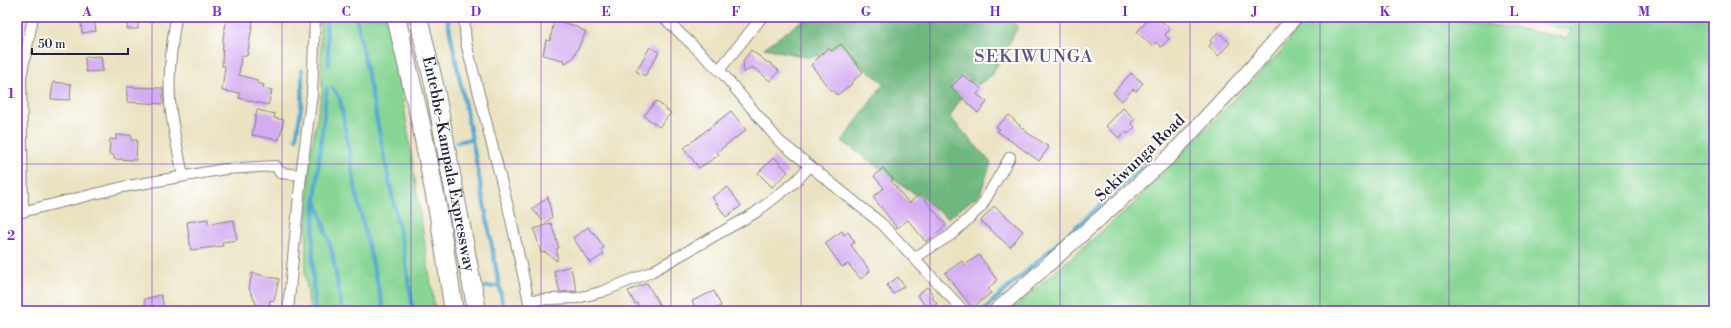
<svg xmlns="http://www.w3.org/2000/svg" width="1731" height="328" font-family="'Libre Bodoni',serif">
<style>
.green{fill:#88d694;stroke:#557c68}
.forest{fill:#6eb77e;stroke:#486c5c}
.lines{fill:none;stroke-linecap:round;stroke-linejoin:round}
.stream{stroke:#54a9d0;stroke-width:4}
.building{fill:#d4acf1}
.street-casing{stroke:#86827e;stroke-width:12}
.secondary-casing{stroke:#86827e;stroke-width:16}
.highway-casing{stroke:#86827e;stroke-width:20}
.street{stroke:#fff;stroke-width:10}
.secondary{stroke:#fff;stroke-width:14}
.highway{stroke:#fff;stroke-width:18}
.grid{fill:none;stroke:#7b2cbf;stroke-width:1;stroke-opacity:0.55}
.labels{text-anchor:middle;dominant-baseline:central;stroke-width:4;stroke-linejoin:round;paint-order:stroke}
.street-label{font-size:16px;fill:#22223b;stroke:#fff}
.quarter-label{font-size:18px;letter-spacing:1px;fill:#60527b;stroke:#fff}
.neatline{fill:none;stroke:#7b2cbf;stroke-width:1.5}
.grid-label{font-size:13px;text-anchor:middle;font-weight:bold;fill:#7b2cbf}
</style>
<rect width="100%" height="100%" fill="#fff"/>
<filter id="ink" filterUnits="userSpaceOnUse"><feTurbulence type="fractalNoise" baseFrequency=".025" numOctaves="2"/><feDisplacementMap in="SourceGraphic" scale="8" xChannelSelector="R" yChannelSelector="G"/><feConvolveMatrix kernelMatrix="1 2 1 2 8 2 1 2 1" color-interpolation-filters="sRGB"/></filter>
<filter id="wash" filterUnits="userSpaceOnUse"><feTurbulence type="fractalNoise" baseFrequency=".012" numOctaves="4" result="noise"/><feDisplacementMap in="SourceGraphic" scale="16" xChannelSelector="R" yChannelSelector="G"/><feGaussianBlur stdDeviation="0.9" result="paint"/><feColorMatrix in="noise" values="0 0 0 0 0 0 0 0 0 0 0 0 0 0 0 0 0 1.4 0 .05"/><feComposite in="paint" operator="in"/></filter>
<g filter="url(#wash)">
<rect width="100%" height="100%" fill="#eae2c1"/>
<g class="green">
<polygon points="320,17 388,17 398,68 435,311 310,311 305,273 310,157 322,91"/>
<polygon points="1305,17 1441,17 1485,25 1510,27 1566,38 1572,30 1517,19 1493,17 1714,17 1714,75 1707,208 1714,207 1714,311 1010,311 1131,206 1281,51"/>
</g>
<polygon class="forest" points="807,17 1008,17 1018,27 992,75 962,96 950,117 991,163 980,194 948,218 842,141 884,83 845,54 806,57 764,48"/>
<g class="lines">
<g class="stream">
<polyline points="326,17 329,65"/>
<polyline points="356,17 406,264 413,311"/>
<polyline points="447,17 472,139 504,311"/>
<polyline points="332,87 340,99 358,202 384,311"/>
<polyline points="296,139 302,102 302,70"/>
<polyline points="457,142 472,139"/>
<polyline points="316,199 332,252 342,311"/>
<polyline points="485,287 499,286"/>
<polyline points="1616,308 1634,311"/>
<path d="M315,311C308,237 319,162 327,88"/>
<polyline points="982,311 1143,167"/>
</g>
</g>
<g id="blocks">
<g class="building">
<polygon points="128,17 138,17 138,29 127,29"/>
<polygon points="232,17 243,17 242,19 253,21 247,56 241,55 239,75 257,80 257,83 264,85 263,88 272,90 268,105 239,98 240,93 222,91 225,66 222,66 223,38 227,18 231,19"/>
<polygon points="1150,17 1157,17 1170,29 1165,35 1169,39 1161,47 1156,42 1152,46 1137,32"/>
<polygon points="94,18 96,31 82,33 81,20"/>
<polygon points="554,21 573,25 586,32 573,58 564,64 563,60 543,55 546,40 550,41"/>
<polygon points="1218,32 1230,43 1218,56 1209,46 1212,43 1210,41"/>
<polygon points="841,44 863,72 851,83 852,84 837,95 833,90 831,91 811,65 828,48 831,51"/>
<polygon points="650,47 659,52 645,76 636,71"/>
<polygon points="751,50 768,63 769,62 779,71 770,81 756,69 756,70 751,67 744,73 743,61"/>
<polygon points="101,56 103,71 86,72 85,57"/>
<polygon points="1131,73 1143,83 1136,91 1133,89 1122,101 1113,93"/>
<polygon points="963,75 972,83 973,81 981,89 977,94 987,102 978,113 951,87"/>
<polygon points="53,82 71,84 70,100 51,99"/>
<polygon points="127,87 163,88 163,104 127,102"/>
<polygon points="656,101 671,113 659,127 644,116"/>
<polygon points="1123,108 1135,119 1131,123 1135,127 1128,134 1126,131 1119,138 1106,126"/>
<polygon points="257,110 275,114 274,118 284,120 279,140 252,135"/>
<polygon points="731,111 746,130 717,152 719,155 699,168 684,148"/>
<polygon points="1009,115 1025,131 1049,147 1039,161 997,131 1000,129 996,127"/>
<polygon points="116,135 132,135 131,140 137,140 136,160 114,159 114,155 109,154 110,139 116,140"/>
<polygon points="774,157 788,172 772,187 758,173"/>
<polygon points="883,168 893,179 891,181 909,203 920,194 946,225 926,242 908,220 897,228 873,197 884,188 874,176"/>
<polygon points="728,187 741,206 726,217 712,197"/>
<polygon points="548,197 552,217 545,223 532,209"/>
<polygon points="994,206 1023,231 1010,247 981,221"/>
<polygon points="208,219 208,224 234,220 237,240 222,242 223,246 191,250 187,222"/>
<polygon points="551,223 559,248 557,248 557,261 545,252 541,253 534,229"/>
<polygon points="588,227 592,233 593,232 604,247 601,250 604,254 590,263 573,238"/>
<polygon points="842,231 844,235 848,232 855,242 851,245 870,271 861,279 848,264 842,267 825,243"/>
<polygon points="979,255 997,280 988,289 991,293 972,308 945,273 962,261 965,265"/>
<polygon points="570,266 577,291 560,292 554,271"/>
<polygon points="252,273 279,279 274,301 270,300 269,308 257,305 249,289"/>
<polygon points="898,277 904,286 893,294 887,285"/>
<polygon points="647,283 663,311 640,311 637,303 635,304 628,291"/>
<polygon points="927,287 934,296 932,297 937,304 929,310 917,295"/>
<polygon points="714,291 721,306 710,311 697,311 692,301"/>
<polygon points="161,295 165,311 147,311 144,299"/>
</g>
</g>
</g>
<g filter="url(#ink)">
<use href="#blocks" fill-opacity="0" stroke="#86827e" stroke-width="1"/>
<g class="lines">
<g class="street-casing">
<g id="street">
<path d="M176,17C171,48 167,81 171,112C174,134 179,155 183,176"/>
<polyline points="464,17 466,43 510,215 531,311"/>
<polyline points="663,17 723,74 779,141 882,224 964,311"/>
<polyline points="719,70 762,17"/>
<polyline points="301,175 312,94 315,17"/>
<polyline points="23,212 21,77 33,17"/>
<polyline points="17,213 123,187 225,169 276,166 280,173 301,175 288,311"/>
<polyline points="914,258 951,235 981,207 1010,157"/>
<polyline points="529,300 577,298 601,292 651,272 755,213 795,182 810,166"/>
</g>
</g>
<g class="secondary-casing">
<polyline id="secondary" points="996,311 1171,155 1255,64 1295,17"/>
</g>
<g class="highway-casing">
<g id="highway">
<polyline points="396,17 421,124 440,221 454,311"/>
<path id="s1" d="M418,17L434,84L477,311"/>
</g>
</g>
<use href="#street" class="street"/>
<use href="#secondary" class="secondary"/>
<use href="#highway" class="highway"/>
</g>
</g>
<path class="grid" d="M152,17V311M282,17V311M411,17V311M541,17V311M671,17V311M801,17V311M930,17V311M1060,17V311M1190,17V311M1320,17V311M1449,17V311M1579,17V311M17,164H1714"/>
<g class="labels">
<g class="street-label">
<text transform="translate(1140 158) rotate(-44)">Sekiwunga Road</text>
<text stroke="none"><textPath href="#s1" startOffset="150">Entebbe-Kampala Expressway</textPath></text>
</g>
<g class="quarter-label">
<text x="1034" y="56">SEKIWUNGA</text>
</g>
</g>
<rect width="1731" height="328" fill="none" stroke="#fff" stroke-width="44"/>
<path d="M32 48v6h96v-6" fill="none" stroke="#22223b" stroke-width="2"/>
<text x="38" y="48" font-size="12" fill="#22223b" stroke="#ffffff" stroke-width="3" paint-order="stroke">50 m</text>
<rect x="22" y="22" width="1687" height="284" class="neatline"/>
<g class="grid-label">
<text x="87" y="16">A</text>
<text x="217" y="16">B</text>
<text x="346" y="16">C</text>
<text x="476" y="16">D</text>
<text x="606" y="16">E</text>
<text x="736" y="16">F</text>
<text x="866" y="16">G</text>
<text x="995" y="16">H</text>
<text x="1125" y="16">I</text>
<text x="1255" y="16">J</text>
<text x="1385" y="16">K</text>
<text x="1514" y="16">L</text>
<text x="1644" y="16">M</text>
<text x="11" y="98">1</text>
<text x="11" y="240">2</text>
</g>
</svg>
